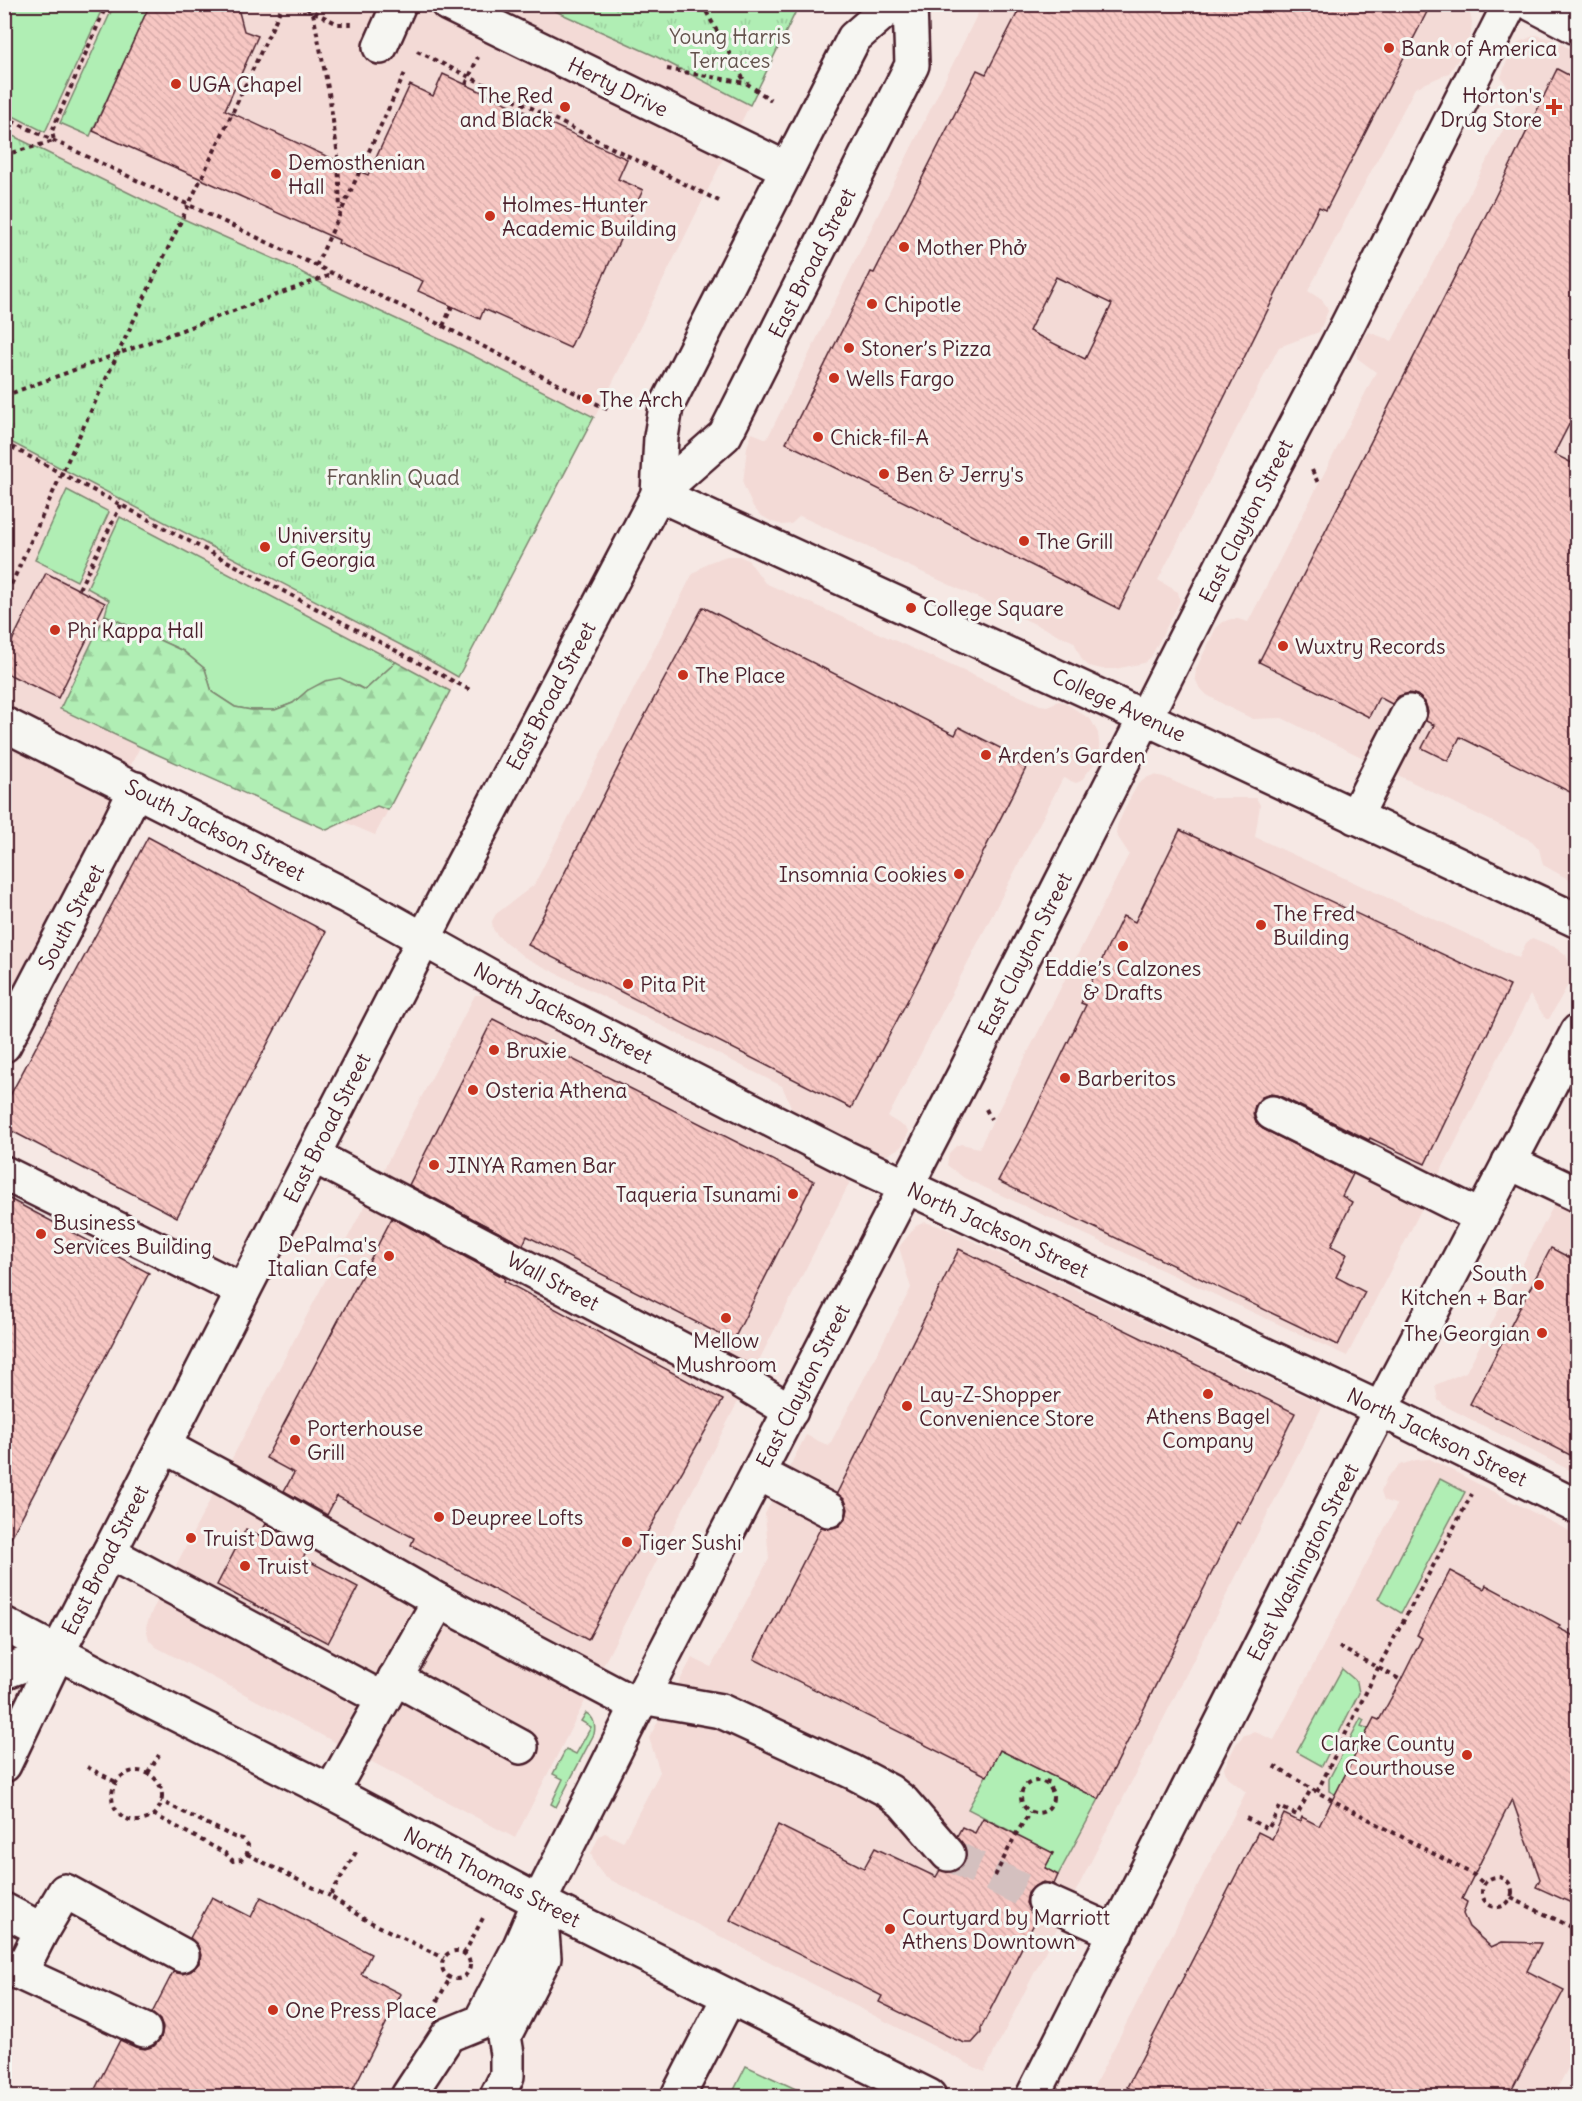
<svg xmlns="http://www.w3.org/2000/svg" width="1582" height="2101" font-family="Delius,sans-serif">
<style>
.built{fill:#f3dad6}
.green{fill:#b0eeb4;stroke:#7d8670;stroke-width:1.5}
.forest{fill:url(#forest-firs);stroke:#7d8670;stroke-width:1.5}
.park{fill:url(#park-tufts);stroke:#7d8670;stroke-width:1.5}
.building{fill:url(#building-back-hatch);stroke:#4a1f2b;stroke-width:1.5;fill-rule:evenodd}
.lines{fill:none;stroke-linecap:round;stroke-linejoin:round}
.minor-tunnel{stroke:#d4c0bf;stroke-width:33;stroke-dasharray:33 16;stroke-linecap:butt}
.minor-casing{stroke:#4a1f2b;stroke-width:38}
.major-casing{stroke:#4a1f2b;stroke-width:38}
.path{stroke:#4a1f2b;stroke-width:4;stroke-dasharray:4.5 4.5;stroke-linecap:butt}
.minor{stroke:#f6f6f2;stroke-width:33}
.major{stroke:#f6f6f2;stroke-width:33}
.poi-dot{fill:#c8321e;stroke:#f6f6f2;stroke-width:2}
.labels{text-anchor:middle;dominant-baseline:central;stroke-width:6;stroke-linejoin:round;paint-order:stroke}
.park-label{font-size:21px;fill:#64534d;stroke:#f6f6f2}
.poi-label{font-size:21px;fill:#4a1f2b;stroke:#f6f6f2;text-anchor:start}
.street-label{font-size:21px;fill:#4a1f2b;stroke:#f6f6f2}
</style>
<defs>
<pattern id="forest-firs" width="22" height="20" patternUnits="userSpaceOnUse" patternTransform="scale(1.5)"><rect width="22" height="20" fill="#b0eeb4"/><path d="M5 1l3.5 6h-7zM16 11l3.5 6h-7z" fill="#99cc9b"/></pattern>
<pattern id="park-tufts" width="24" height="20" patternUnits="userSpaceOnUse" patternTransform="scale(1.5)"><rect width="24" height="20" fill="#b0eeb4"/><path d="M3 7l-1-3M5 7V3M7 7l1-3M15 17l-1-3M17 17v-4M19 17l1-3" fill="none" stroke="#99cc9b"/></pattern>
<pattern id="building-back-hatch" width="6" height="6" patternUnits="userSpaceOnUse" patternTransform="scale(1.5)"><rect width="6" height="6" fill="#f7c7c3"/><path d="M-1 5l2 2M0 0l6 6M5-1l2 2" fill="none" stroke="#d5aaa8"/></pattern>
</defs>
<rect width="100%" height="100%" fill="#f6e8e4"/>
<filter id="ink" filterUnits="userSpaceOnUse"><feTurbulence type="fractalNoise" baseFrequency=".0167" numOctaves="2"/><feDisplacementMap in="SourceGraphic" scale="12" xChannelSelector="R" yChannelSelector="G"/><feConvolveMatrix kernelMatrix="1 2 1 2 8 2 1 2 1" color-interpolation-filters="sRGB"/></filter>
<g filter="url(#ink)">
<g class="built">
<polygon points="1462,4 1470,14 1472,22 1471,34 1459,58 1449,73 1415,88 1308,291 1322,300 1327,307 1328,311 1319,332 1279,347 1158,580 1178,592 1180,601 1151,657 1144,663 1115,669 1102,669 1089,666 1082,660 1074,642 800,516 791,524 783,525 772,522 759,514 752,505 743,484 747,447 752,433 767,439 982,5"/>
<polygon points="5,5 799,5 611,386 375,835 145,737 5,1015"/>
<polygon points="1536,35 1552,39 1578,53 1577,884 1543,865 1539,849 1532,841 1282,718 1253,719 1230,708 1207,695 1199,687 1195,678 1196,669 1216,628 1223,622 1231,619 1238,619 1248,622 1376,372 1357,358 1358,351 1363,338 1369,332 1392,341 1520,98 1510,90 1501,77 1508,58 1519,42"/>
<polygon points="727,556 740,556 749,561 765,583 1040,705 1047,706 1059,701 1066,703 1091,720 1098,733 1100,752 1097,760 1081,781 1076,783 1063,778 888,1117 906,1128 909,1132 901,1147 887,1155 875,1153 860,1147 793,1111 782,1086 524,957 498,936 493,929 492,921 496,914 534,885 692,575 707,563"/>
<polygon points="1154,775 1164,777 1211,798 1256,798 1260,805 1255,837 1519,958 1526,943 1532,938 1557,948 1566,955 1569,963 1570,981 1549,1019 1546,1019 1530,995 1347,1356 964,1178 947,1165 949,1153 956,1146 961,1144 979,1148 1129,854 1116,834 1117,826 1127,804 1138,784 1148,777"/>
<polygon points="475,995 484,995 850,1182 515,1838 156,1647 149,1640 146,1627 152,1611"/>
<polygon points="1577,1161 1577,1474 1445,1406 1438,1400 1435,1385 1466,1372"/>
<polygon points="925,1222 945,1228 1323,1405 984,2072 605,1877 596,1866 591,1854 599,1836 605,1833 623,1842 660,1772 649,1738 692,1658 711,1667 769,1559 765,1514 806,1435 829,1446 911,1288 899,1247 916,1226"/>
<polygon points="1430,1459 1577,1535 1578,2050 1553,2096 1098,2096 1093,2088 1246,1792 1227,1777 1224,1768 1236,1744 1244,1735 1255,1732 1274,1740 1397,1505 1384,1500 1381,1491 1387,1477 1400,1465 1416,1460"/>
</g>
<g class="green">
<polygon points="4,5 104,5 45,132 5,112"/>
<polygon points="114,5 150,5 90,136 60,123"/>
<polygon points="67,490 109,512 77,581 35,560"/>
<polygon points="120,517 396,662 365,690 358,686 308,690 293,703 275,710 251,710 235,707 212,692 205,669 183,651 105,615 109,600 87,588"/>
<polygon points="1440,1479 1465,1492 1401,1613 1378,1599"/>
<polygon points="1342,1669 1357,1682 1359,1693 1322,1766 1297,1752"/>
<path d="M586,1713C594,1717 596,1726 594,1734L556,1807L551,1804L563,1779L553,1774L566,1749L576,1754L591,1727L581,1721Z"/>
<polygon points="1361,1718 1364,1720 1361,1726 1369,1729 1450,1834 1485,1852 1478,1867 1329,1791 1329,1779"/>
<polygon points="1000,1750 1099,1799 1058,1875 1045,1868 1053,1853 968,1809"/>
<polygon points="746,2066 811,2096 731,2096"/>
</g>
<polygon class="forest" points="105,615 183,651 205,669 212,692 235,707 251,710 275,710 293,703 308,690 325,681 340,678 365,690 396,662 450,691 388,810 377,806 327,830 145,749 60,709"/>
<g class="park">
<polygon points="542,5 799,4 799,5 750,105 655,56"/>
<polygon points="5,132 170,213 290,266 332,289 452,345 594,417 458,677 418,654 5,439"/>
</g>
<g class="building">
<polygon points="150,4 237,4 244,31 258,36 225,110 368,175 410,85 433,96 443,74 627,159 618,179 643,190 570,348 484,309 480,319 418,291 423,281 338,243 339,240 93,131"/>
<path d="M1022,4H1431L1326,210L1319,207L1119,609L786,443L871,272L874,273L977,70L986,74ZM1056,277L1112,304L1085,359L1029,331Z"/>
<polygon points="1557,69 1578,80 1578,407 1554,454 1578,466 1578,796 1460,737 1448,761 1422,748 1434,725 1426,721 1428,712 1425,702 1417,695 1409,693 1399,696 1392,704 1379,697 1369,717 1259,662 1495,197"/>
<polygon points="46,573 105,603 58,698 4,672 4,657"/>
<polygon points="703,607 955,735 959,727 1016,756 1013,761 1026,768 923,971 851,1108 528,945 637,730"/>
<polygon points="1180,830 1510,986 1425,1164 1370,1138 1369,1140 1280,1096 1271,1094 1262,1097 1255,1105 1253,1114 1256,1123 1263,1129 1353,1174 1342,1196 1352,1202 1331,1246 1347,1254 1336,1277 1365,1292 1338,1345 998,1181 1027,1127 1086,1005 1081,1003 1123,916 1135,922"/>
<polygon points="148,837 326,932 177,1217 4,1127 4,1107"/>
<polygon points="493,1019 814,1181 733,1341 527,1236 523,1245 409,1185"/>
<polygon points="4,1196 149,1273 4,1551"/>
<polygon points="392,1218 505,1278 504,1281 723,1400 620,1580 588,1640 411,1545 414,1538 337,1496 327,1515 284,1491 294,1473 266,1458"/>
<polygon points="1551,1248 1578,1262 1578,1459 1470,1404"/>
<polygon points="959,1249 1295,1413 1240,1524 1237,1522 1099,1799 1000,1750 987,1776 754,1659 821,1527 829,1529 839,1526 846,1518 848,1509 845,1500 837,1493"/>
<polygon points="266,1524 309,1548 303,1558 358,1587 328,1643 217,1585 246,1529 259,1536"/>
<polygon points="1450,1571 1484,1589 1486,1585 1560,1625 1558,1628 1578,1638 1578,1906 1536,1887 1540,1879 1512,1799 1462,1899 1467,1902 1463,1914 1469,1927 1491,1947 1502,1942 1541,1943 1527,1971 1564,1990 1508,2097 1145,2097 1127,2087 1258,1832 1272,1839 1284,1814 1300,1822 1302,1817 1319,1826 1374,1718 1379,1720 1401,1680 1422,1638 1417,1635"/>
<polygon points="983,1818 1053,1853 1045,1868 1058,1875 1054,1884 1043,1882 1035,1886 1028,1893 1026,1903 1030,1911 1037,1918 981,2028 981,2033 972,2043 965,2043 954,2039 879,2002 882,1996 730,1920 778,1825 864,1868 875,1848 936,1877 940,1870 951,1872 961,1868 966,1860 966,1851 957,1836 962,1827 975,1833"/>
<polygon points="212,1897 251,1917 261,1897 371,1954 361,1974 401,1994 349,2097 91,2097 120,2040 135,2047 145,2049 154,2046 161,2038 163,2028 160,2020 152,2013 173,1972 182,1974 191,1971 199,1963 201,1955 198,1946 190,1938"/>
</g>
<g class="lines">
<polyline class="minor-tunnel" points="948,1854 1045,1901"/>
<g class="minor-casing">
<g id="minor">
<polyline points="448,4 787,169"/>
<polyline points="380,47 399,4"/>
<polyline points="658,494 1086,690 1578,921"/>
<polyline points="4,724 350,898 500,982 844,1157 1380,1409 1578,1507"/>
<polyline points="1355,817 1409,712"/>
<polyline points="4,1045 116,830 136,789"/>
<polyline points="1272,1113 1481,1217"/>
<polyline points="314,1156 736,1378 791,1411"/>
<polyline points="1509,1162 1578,1195"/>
<polyline points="4,1173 243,1291"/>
<polyline points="164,1446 229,1481 439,1601 638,1706"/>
<polyline points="758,1473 829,1510"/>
<polyline points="109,1553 383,1699"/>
<polyline points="395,1678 521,1747"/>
<polyline points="642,1697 721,1711 853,1772 889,1791 903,1802 948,1854"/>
<polyline points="4,1765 58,1652"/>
<polyline points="331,1792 439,1601"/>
<polyline points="1045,1901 1116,1933"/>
<polyline points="4,1910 42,1930 65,1891 182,1955"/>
<polyline points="42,1930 20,1973 144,2030"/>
<polyline points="408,2096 448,2035 480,2022 520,1946 539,1902 642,1697 966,1071 1229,552 1344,332 1510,4"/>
<polyline points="497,2096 507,2076 507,2054 504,2036 544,1958 540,1907"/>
<polyline points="678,2096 729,1997"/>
<polyline points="1033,2096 1362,1445 1578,1031"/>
</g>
</g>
<g class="major-casing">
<g id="major">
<polyline points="1532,4 1578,28"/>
<polyline points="658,494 661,437 666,407 854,38 893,4"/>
<polyline points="4,1624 136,1694 331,1792 539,1902 929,2096"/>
<polyline points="58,1652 448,892 658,494 725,435 912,65 910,4"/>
<polyline points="4,1672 58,1652"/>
</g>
</g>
<g class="path">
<polyline points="298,4 338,24 352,24"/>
<polyline points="702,4 745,82"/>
<polyline points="313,13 329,93 338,156 340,210"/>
<polyline points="417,51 719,201"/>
<polyline points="667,69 746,83 771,100"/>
<polyline points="466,84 478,57"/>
<polyline points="4,117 443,326 611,411"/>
<polyline points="4,155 54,141 52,131 107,4"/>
<polyline points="316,266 405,73"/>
<polyline points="443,326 452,306"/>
<polyline points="4,396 333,274"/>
<polyline points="4,443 470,690"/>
<polyline points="1312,470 1318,483"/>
<polyline points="79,589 121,505"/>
<path d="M4,601C93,400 191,204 283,4"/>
<polyline points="986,1109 991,1119"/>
<polyline points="1339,1647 1401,1680"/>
<polyline points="1274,1766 1317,1792 1474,1875 1484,1884"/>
<polyline points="87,1767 116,1782"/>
<circle cx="137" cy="1796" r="25"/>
<polyline points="148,1773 159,1755"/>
<circle cx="1037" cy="1797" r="16"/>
<polyline points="1047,1784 1049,1775"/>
<polyline points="1317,1792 1378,1668 1472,1494"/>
<polyline points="153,1814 225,1853 233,1861 241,1860 247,1854 248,1845 243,1839 234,1837 161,1801"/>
<polyline points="1246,1818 1268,1829 1280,1807 1297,1815 1311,1789"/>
<polyline points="356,1852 330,1896 364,1919 444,1958"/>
<polyline points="247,1854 330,1896"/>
<polyline points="995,1876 1016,1834 1030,1812"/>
<circle cx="1497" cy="1892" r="15"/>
<polyline points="1511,1898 1578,1930"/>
<circle cx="456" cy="1965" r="14"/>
<polyline points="464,1954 483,1918"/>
<polyline points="437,2001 450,1978"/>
</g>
<use href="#minor" class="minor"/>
<use href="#major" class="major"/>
</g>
</g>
<g class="poi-dot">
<circle cx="1389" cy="48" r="6"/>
<circle cx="176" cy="84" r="6"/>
<circle cx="565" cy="107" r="6"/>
<path d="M1551 98h6v6h6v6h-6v6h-6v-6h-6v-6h6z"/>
<circle cx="276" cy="174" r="6"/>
<circle cx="490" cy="216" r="6"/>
<circle cx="904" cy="247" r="6"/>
<circle cx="872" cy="304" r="6"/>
<circle cx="849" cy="348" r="6"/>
<circle cx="834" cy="378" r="6"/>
<circle cx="587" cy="399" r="6"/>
<circle cx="818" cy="437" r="6"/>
<circle cx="884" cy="474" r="6"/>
<circle cx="1024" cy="541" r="6"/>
<circle cx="265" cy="547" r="6"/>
<circle cx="911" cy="608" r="6"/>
<circle cx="55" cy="630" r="6"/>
<circle cx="1283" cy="646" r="6"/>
<circle cx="683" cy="675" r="6"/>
<circle cx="986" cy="755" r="6"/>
<circle cx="959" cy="874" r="6"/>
<circle cx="1261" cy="925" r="6"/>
<circle cx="1123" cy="946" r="6"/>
<circle cx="628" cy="984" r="6"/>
<circle cx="494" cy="1050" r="6"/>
<circle cx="1065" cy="1078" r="6"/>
<circle cx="473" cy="1090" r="6"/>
<circle cx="434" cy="1165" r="6"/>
<circle cx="793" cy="1194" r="6"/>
<circle cx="41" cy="1234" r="6"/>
<circle cx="389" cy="1256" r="6"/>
<circle cx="1539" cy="1285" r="6"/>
<circle cx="726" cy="1318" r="6"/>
<circle cx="1542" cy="1333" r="6"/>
<circle cx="1208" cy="1394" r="6"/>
<circle cx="907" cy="1406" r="6"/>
<circle cx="295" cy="1440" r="6"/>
<circle cx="439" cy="1517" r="6"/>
<circle cx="191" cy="1538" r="6"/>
<circle cx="627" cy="1542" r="6"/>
<circle cx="245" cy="1566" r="6"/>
<circle cx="1467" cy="1755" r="6"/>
<circle cx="890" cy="1929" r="6"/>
<circle cx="273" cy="2010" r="6"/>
</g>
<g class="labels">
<g class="park-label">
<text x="730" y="36">Young Harris<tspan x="730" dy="24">Terraces</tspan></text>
<text x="393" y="477">Franklin Quad</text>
</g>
<g class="poi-label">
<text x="1401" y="48">Bank of America</text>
<text x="188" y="84">UGA Chapel</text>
<text x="553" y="95" text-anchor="end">The Red<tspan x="553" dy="24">and Black</tspan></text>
<text x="1542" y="95" text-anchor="end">Horton's<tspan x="1542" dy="24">Drug Store</tspan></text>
<text x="288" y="162">Demosthenian<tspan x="288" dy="24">Hall</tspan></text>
<text x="502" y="204">Holmes-Hunter<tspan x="502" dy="24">Academic Building</tspan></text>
<text x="916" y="247">Mother Phở</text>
<text x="884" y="304">Chipotle</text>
<text x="861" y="348">Stoner’s Pizza</text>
<text x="846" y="378">Wells Fargo</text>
<text x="599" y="399">The Arch</text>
<text x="830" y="437">Chick-fil-A</text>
<text x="896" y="474">Ben &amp; Jerry's</text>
<text x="277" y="535">University<tspan x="277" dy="24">of Georgia</tspan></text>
<text x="1036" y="541">The Grill</text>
<text x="923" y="608">College Square</text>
<text x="67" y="630">Phi Kappa Hall</text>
<text x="1295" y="646">Wuxtry Records</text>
<text x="695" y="675">The Place</text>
<text x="998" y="755">Arden’s Garden</text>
<text x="947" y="874" text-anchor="end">Insomnia Cookies</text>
<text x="1273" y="913">The Fred<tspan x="1273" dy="24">Building</tspan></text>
<text x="1123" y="968" text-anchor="middle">Eddie’s Calzones<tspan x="1123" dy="24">&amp; Drafts</tspan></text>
<text x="640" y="984">Pita Pit</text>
<text x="506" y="1050">Bruxie</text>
<text x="1077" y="1078">Barberitos</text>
<text x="485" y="1090">Osteria Athena</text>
<text x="446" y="1165">JINYA Ramen Bar</text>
<text x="781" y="1194" text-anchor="end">Taqueria Tsunami</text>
<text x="53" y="1222">Business<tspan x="53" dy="24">Services Building</tspan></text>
<text x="377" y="1244" text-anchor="end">DePalma's<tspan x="377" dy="24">Italian Cafe</tspan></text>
<text x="1527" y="1273" text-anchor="end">South<tspan x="1527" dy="24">Kitchen + Bar</tspan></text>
<text x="1530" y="1333" text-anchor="end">The Georgian</text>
<text x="726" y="1340" text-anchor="middle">Mellow<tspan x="726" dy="24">Mushroom</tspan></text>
<text x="919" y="1394">Lay-Z-Shopper<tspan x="919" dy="24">Convenience Store</tspan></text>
<text x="1208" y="1416" text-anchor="middle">Athens Bagel<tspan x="1208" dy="24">Company</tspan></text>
<text x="307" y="1428">Porterhouse<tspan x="307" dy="24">Grill</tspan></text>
<text x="451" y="1517">Deupree Lofts</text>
<text x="203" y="1538">Truist Dawg</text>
<text x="639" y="1542">Tiger Sushi</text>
<text x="257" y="1566">Truist</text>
<text x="1455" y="1743" text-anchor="end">Clarke County<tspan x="1455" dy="24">Courthouse</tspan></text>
<text x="902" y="1917">Courtyard by Marriott<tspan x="902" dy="24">Athens Downtown</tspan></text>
<text x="285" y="2010">One Press Place</text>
</g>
<g class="street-label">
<text transform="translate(618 87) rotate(26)">Herty Drive</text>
<text transform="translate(812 263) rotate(-63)">East Broad Street</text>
<text transform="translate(1246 521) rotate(-63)">East Clayton Street</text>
<text transform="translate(551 696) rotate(-62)">East Broad Street</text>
<text transform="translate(1119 705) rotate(25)">College Avenue</text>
<text transform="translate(215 830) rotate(27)">South Jackson Street</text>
<text transform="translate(71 917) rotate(-62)">South Street</text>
<text transform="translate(1025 954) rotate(-63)">East Clayton Street</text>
<text transform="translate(563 1013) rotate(27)">North Jackson Street</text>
<text transform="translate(327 1128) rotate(-63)">East Broad Street</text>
<text transform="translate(998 1230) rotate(25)">North Jackson Street</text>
<text transform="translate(553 1281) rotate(28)">Wall Street</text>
<text transform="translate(803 1386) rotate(-63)">East Clayton Street</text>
<text transform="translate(1437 1437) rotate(26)">North Jackson Street</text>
<text transform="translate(105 1560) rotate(-63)">East Broad Street</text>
<text transform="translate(1303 1562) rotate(-63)">East Washington Street</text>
<text transform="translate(492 1877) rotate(27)">North Thomas Street</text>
</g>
</g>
<rect width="1582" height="2101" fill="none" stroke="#f6f6f2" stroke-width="24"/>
<rect x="12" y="12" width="1558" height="2077" fill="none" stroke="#4a1f2b" stroke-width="2" filter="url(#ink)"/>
</svg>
